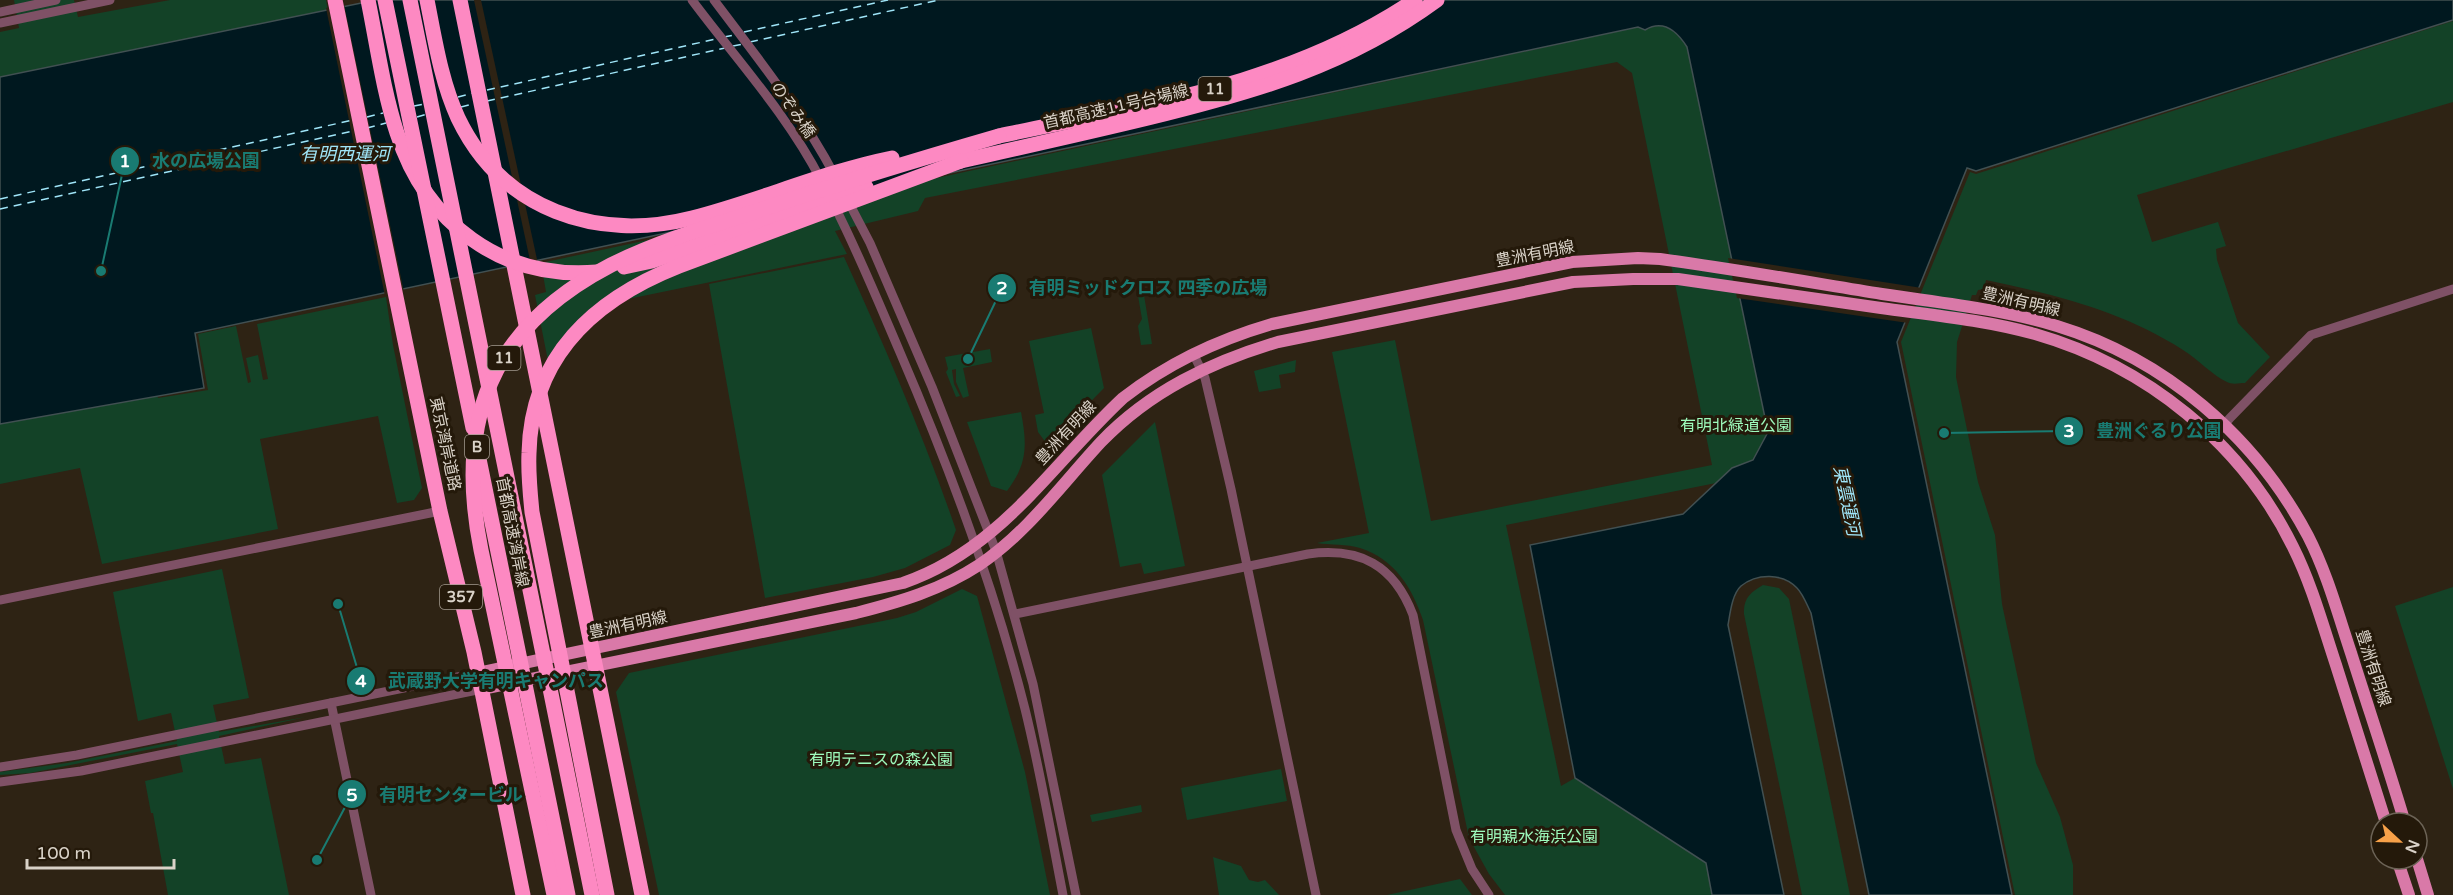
<svg xmlns="http://www.w3.org/2000/svg" width="2453" height="895" font-family="'Varela Round','Noto Sans JP',sans-serif">
<style>
.green{fill:#134227}
.water{fill:#00181f;stroke:#415052;stroke-width:1.5}
.pier{fill:#2e2314}
.lines{fill:none;stroke-linecap:round;stroke-linejoin:round}
.ferry{stroke:#9fe5f8;stroke-width:1.5;stroke-dasharray:8 6;stroke-linecap:butt}
.minor{stroke:#7f5166;stroke-width:9}
.major{stroke:#d979a8;stroke-width:12}
.highway{stroke:#fd89c2;stroke-width:15}
.highway-bridge{stroke:#fd89c2;stroke-width:15}
.labels{text-anchor:middle;dominant-baseline:central;stroke-width:6;stroke-linejoin:round;paint-order:stroke}
.shield{fill:#24190a;stroke:#a39a8f;stroke-width:1.5}
.shield-label{font-size:15px;font-weight:bold;fill:#d9d2c8}
.street-label{font-size:16px;fill:#d9d2c8;stroke:#24190a}
.park-label{font-size:16px;fill:#9dfabc;stroke:#24190a}
.water-label{font-size:18px;font-style:italic;fill:#9fe5f8;stroke:#24190a}
.leader{fill:none;stroke:#197b72;stroke-width:2}
.callout-dot{fill:#197b72;stroke:#24190a;stroke-width:2}
.mark-label{font-size:18px;text-anchor:middle;font-weight:bold;fill:#fff}
.callout-label{font-size:18px;text-anchor:middle;font-weight:bold;fill:#197b72;stroke:#24190a;stroke-width:6;stroke-linejoin:round;paint-order:stroke}
</style>
<rect width="100%" height="100%" fill="#2e2314"/>
<g class="green">
<polygon points="14,0 74,0 78,17 170,0 326,0 328,11 86,60 141,330 158,398 208,390 198,334 236,326 248,383 251,382 246,358 258,355 263,380 268,379 257,324 386,297 393,345 422,488 414,500 397,503 378,416 260,439 278,529 102,564 80,468 0,484 0,32 19,28"/>
<path d="M2453,21V102L2137,195L2152,242L2218,222L2226,246L2216,249L2217,260L2238,323L2270,357L2245,383C2240,383 2232,385 2227,382C2213,376 2198,359 2183,350C2122,311 2056,295 1986,280L1984,289L1978,290L1976,295H1972L1957,342L1956,377L1978,482L1995,535L2002,604L2036,763L2060,817L2073,865V895H2015L1901,342L1970,172L1976,174Z"/>
<path d="M1652,25C1670,25 1678,32 1687,47L1768,432L1753,460L1732,468L1716,483L1506,525L1561,786L1575,778L1706,863L1712,895H1505L1489,874L1469,838L1423,620C1412,588 1395,559 1360,548C1347,544 1330,545 1317,543L1369,533L1332,352L1395,340L1431,521L1712,465L1632,73L1617,62L925,198L918,211L835,231L847,254L599,305L549,366L535,295L546,292L541,263L1639,27L1645,30Z"/>
<path d="M844,257C885,347 924,437 956,530L950,545L905,568L873,577L765,598L709,284Z"/>
<polygon points="1143,289 1152,344 1141,345 1138,326 1142,319 1137,290"/>
<polygon points="1091,328 1104,388 1050,443 1049,441 1047,444 1038,432 1035,415 1044,413 1029,341"/>
<polygon points="990,349 992,362 963,368 969,396 963,398 956,382 956,369 952,370 954,384 960,396 956,397 946,372 948,369 945,357"/>
<polygon points="1296,360 1295,372 1279,375 1281,388 1259,392 1254,371"/>
<path d="M1021,412C1027,444 1028,463 1007,491L991,486L967,422Z"/>
<polygon points="1155,422 1185,566 1144,574 1141,563 1120,567 1102,475"/>
<polygon points="222,569 249,698 213,705 219,732 306,717 219,736 225,764 261,758 289,895 168,895 153,813 151,813 145,781 183,772 177,744 30,773 0,775 0,772 67,763 177,741 171,713 138,721 113,592"/>
<path d="M1763,585L1779,588L1789,599L1850,895H1802L1744,614C1743,598 1751,592 1763,585Z"/>
<polygon points="2453,587 2453,789 2395,606"/>
<polygon points="962,589 977,596 1025,772 1050,895 659,895 616,692 629,673 897,618 916,612"/>
<polygon points="1281,769 1287,801 1187,820 1181,788"/>
<polygon points="1141,805 1142,812 1092,822 1090,815"/>
<polygon points="1213,857 1241,866 1249,880 1258,882 1265,880 1279,895 1219,895"/>
<polygon points="1460,879 1472,895 1387,895"/>
</g>
<path class="water" d="M376,0H2453V20L1976,171L1967,168L1897,342L2012,895H1869L1811,613C1807,605 1803,594 1797,588C1783,573 1757,573 1741,586C1732,594 1730,614 1728,625L1784,895H1712L1706,863L1575,778L1530,545L1683,514L1732,468L1753,460L1768,432L1687,47C1677,31 1663,19 1645,30L1638,27L195,333L204,388L0,424V77Z"/>
<g class="pier">
<polygon points="474,0 481,0 538,264 531,265"/>
<polygon points="344,4 404,292 385,296 326,8"/>
<polygon points="1728,258 1922,288 1908,323 1737,298"/>
</g>
<g class="lines">
<g class="ferry">
<polyline points="744,32 888,0"/>
<polyline points="724,37 734,35"/>
<polyline points="750,42 939,0"/>
<polyline points="733,46 743,44"/>
<polyline points="487,90 716,39"/>
<polyline points="458,97 473,93"/>
<polyline points="487,101 725,48"/>
<polyline points="414,106 424,104"/>
<polyline points="461,107 473,104"/>
<polyline points="367,117 383,113"/>
<polyline points="417,117 427,114"/>
<polyline points="367,128 386,123"/>
<polyline points="0,199 353,120"/>
<polyline points="0,209 353,131"/>
</g>
<g class="minor">
<path d="M692,0C736,59 787,114 821,180"/>
<path d="M714,0C757,57 801,112 835,176"/>
<polyline points="0,12 56,0"/>
<polyline points="0,23 110,0"/>
<polyline points="847,199 870,243 932,387 996,551 1033,684 1076,895"/>
<path d="M834,205C858,252 878,301 899,350C949,466 994,586 1025,709C1040,770 1051,833 1063,895"/>
<polyline points="1193,353 1205,378 1231,489 1316,895"/>
<polyline points="2214,437 2230,418 2311,335 2453,289"/>
<polyline points="0,600 440,511"/>
<path d="M1015,614L1308,554C1360,547 1394,565 1413,615L1456,830L1472,869L1489,895"/>
<polyline points="331,703 371,895"/>
<polyline points="0,767 77,755 477,673"/>
<polyline points="0,782 81,771 482,689"/>
</g>
<g class="major">
<path d="M477,673L903,583C1000,550 1051,465 1123,398C1168,363 1217,340 1272,324L1572,262L1638,258L1660,259C1734,269 1808,282 1882,294C1941,303 2001,309 2057,326C2165,359 2255,436 2308,536C2327,573 2338,614 2351,653C2369,710 2388,766 2405,823"/>
<path d="M482,689L856,613C899,602 941,590 979,565C1027,533 1062,484 1101,442C1150,391 1211,362 1278,342L1573,282L1633,279H1678C1746,289 1814,299 1881,308C1932,315 1985,320 2035,334C2146,366 2242,443 2293,547C2312,585 2323,626 2336,665C2353,718 2369,770 2386,823"/>
<polyline points="2397,859 2409,895"/>
<polyline points="2417,859 2428,895"/>
</g>
<g class="highway">
<polyline points="335,0 440,511 474,652 523,895"/>
<polyline points="460,0 642,895"/>
<path d="M999,136C1145,105 1289,85 1415,0"/>
<path d="M961,161C1023,147 1086,133 1148,118C1254,92 1347,66 1437,0"/>
</g>
<g class="highway-bridge">
<path d="M368,0C377,44 383,90 397,133C426,223 501,280 597,272"/>
<polyline points="385,0 473,428"/>
<polyline points="410,0 592,895"/>
<path d="M427,0C435,40 441,81 458,118C502,210 597,242 692,218C759,201 823,172 892,158"/>
<polyline points="624,267 652,261 866,187"/>
<polyline points="478,454 568,895"/>
<path d="M554,895L481,550C455,420 490,328 611,265C655,243 704,228 751,213C833,185 916,160 999,136"/>
<path d="M607,895L532,512C530,492 528,473 529,453C531,356 595,299 679,266L961,161"/>
</g>
</g>
<g class="labels">
<g class="shield">
<rect x="1198.5" y="77" width="33" height="24" rx="4.5"/>
<rect x="487.5" y="346" width="33" height="24" rx="4.5"/>
<rect x="465" y="435" width="24" height="24" rx="4.5"/>
<rect x="440" y="585" width="42" height="24" rx="4.5"/>
</g>
<g class="shield-label">
<text x="1215" y="89">11</text>
<text x="504" y="358">11</text>
<text x="477" y="447">B</text>
<text x="461" y="597">357</text>
</g>
<g class="street-label">
<text transform="translate(1116 107) rotate(-13)">首都高速11号台場線</text>
<text transform="translate(793 110) rotate(55)">のぞみ橋</text>
<text transform="translate(1535 254) rotate(-11)">豊洲有明線</text>
<text transform="translate(2021 302) rotate(13)">豊洲有明線</text>
<text transform="translate(1066 433) rotate(-47)">豊洲有明線</text>
<text transform="translate(445 444) rotate(78)">東京湾岸道路</text>
<text transform="translate(512 532) rotate(79)">首都高速湾岸線</text>
<text transform="translate(628 625) rotate(-12)">豊洲有明線</text>
<text transform="translate(2373 668) rotate(72)">豊洲有明線</text>
</g>
<g class="park-label">
<text x="1736" y="426">有明北緑道公園</text>
<text x="881" y="760">有明テニスの森公園</text>
<text x="1534" y="837">有明親水海浜公園</text>
</g>
<g class="water-label">
<text x="345" y="154">有明西運河</text>
<text transform="translate(1847 501) rotate(78)">東雲運河</text>
</g>
</g>
<path class="leader" d="M101 271L125 161M968 359L1002 288M1944 433L2069 431M338 604L361 681M317 860L352 794"/>
<g class="callout-dot">
<circle cx="101" cy="271" r="6"/>
<circle cx="968" cy="359" r="6"/>
<circle cx="1944" cy="433" r="6"/>
<circle cx="338" cy="604" r="6"/>
<circle cx="317" cy="860" r="6"/>
<circle cx="125" cy="161" r="15"/>
<circle cx="1002" cy="288" r="15"/>
<circle cx="2069" cy="431" r="15"/>
<circle cx="361" cy="681" r="15"/>
<circle cx="352" cy="794" r="15"/>
</g>
<g class="mark-label">
<text x="125" y="167">1</text>
<text x="1002" y="294">2</text>
<text x="2069" y="437">3</text>
<text x="361" y="687">4</text>
<text x="352" y="801">5</text>
</g>
<g class="callout-label">
<text x="206" y="167">水の広場公園</text>
<text x="1148" y="294">有明ミッドクロス 四季の広場</text>
<text x="2159" y="437">豊洲ぐるり公園</text>
<text x="496" y="687">武蔵野大学有明キャンパス</text>
<text x="451" y="801">有明センタービル</text>
</g>
<g transform="translate(2399 841) rotate(112)"><circle r="28" fill="#24190a" stroke="#6c6356" stroke-width="1.5"/>
<path d="M0-4.5L10 22L0 15L-10 22Z" fill="#f7a149"/>
<text y="-9" font-size="16" font-weight="bold" text-anchor="middle" fill="#d9d2c8">N</text>
</g>
<path d="M27 859v9h147v-9" fill="none" stroke="#d9d2c8" stroke-width="3"/>
<text x="36" y="859" font-size="18" fill="#d9d2c8" stroke="#24190a" stroke-width="4.5" paint-order="stroke">100 m</text>
</svg>
